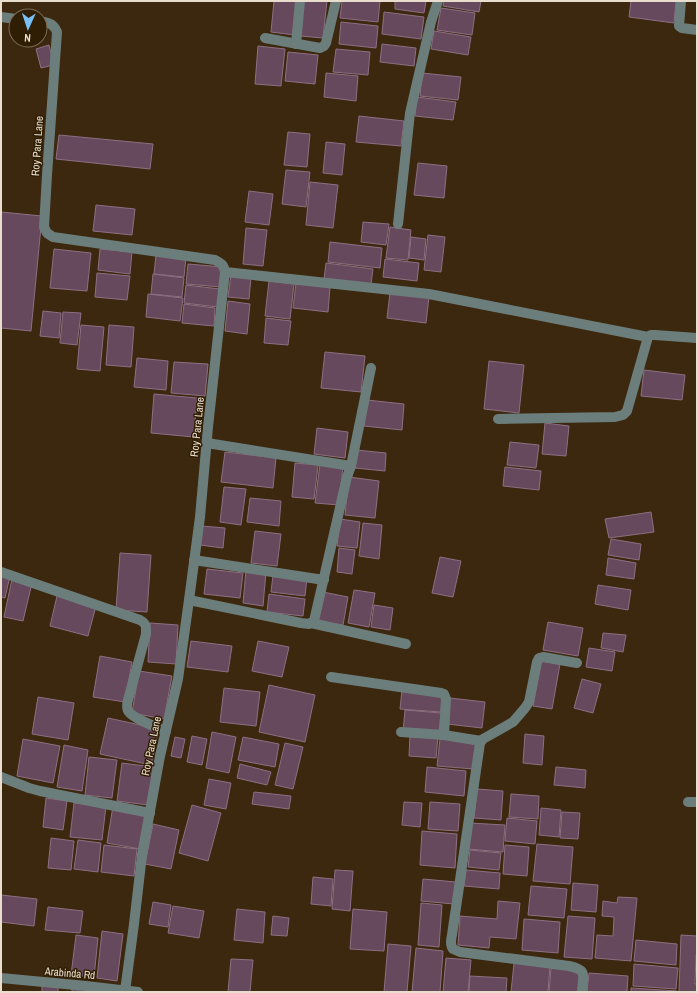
<svg xmlns="http://www.w3.org/2000/svg" width="698" height="993" font-family="'Archivo Narrow',sans-serif">
<style>
.building{fill:#66495c;stroke:#8e6f83}
.lines{fill:none;stroke-linecap:round;stroke-linejoin:round}
.minor{stroke:#6c7e7c;stroke-width:10}
.labels{text-anchor:middle;dominant-baseline:central;stroke-width:3;stroke-linejoin:round;paint-order:stroke}
.street-label{font-size:11px;fill:#e9ddce;stroke:#301e04}
</style>
<rect width="100%" height="100%" fill="#3b280e"/>
<g class="building">
<polygon points="274,1 297,1 294,35 271,32"/>
<polygon points="303,1 327,1 323,38 300,36"/>
<polygon points="342,1 380,1 378,22 340,18"/>
<polygon points="395,1 426,1 424,13 395,9"/>
<polygon points="444,1 481,1 479,12 443,6"/>
<polygon points="631,1 676,1 674,23 629,17"/>
<polygon points="441,8 475,13 472,35 437,30"/>
<polygon points="384,12 424,17 421,39 382,34"/>
<polygon points="341,22 378,26 376,48 339,44"/>
<polygon points="434,31 471,37 468,55 431,49"/>
<polygon points="382,44 416,48 414,66 380,62"/>
<polygon points="49,45 54,65 41,68 36,49"/>
<polygon points="258,46 285,49 281,86 255,84"/>
<polygon points="336,49 370,52 368,75 333,72"/>
<polygon points="288,52 318,55 315,84 285,81"/>
<polygon points="326,73 358,76 356,101 324,97"/>
<polygon points="422,73 461,77 458,100 420,96"/>
<polygon points="417,97 456,102 453,120 415,116"/>
<polygon points="359,116 404,121 401,146 356,142"/>
<polygon points="288,132 310,134 307,167 284,165"/>
<polygon points="59,135 153,144 150,169 56,159"/>
<polygon points="326,142 345,144 342,175 323,173"/>
<polygon points="418,163 447,166 444,198 414,195"/>
<polygon points="286,170 310,172 306,207 282,204"/>
<polygon points="310,182 338,185 333,228 306,225"/>
<polygon points="249,191 273,194 269,225 245,222"/>
<polygon points="96,205 135,209 132,235 93,231"/>
<polygon points="1,212 42,216 31,331 1,328"/>
<polygon points="363,222 389,224 386,245 361,242"/>
<polygon points="390,227 411,230 408,260 386,258"/>
<polygon points="246,228 267,230 263,266 243,264"/>
<polygon points="428,235 445,237 441,272 424,270"/>
<polygon points="411,237 426,239 424,260 409,258"/>
<polygon points="330,242 382,248 380,268 328,262"/>
<polygon points="54,249 91,253 87,291 50,288"/>
<polygon points="100,249 132,252 130,274 98,270"/>
<polygon points="156,255 186,258 184,277 154,274"/>
<polygon points="385,259 419,263 417,281 383,277"/>
<polygon points="326,263 373,269 371,284 324,279"/>
<polygon points="188,264 223,267 221,287 186,284"/>
<polygon points="97,273 130,276 127,300 95,297"/>
<polygon points="153,274 184,278 182,297 151,294"/>
<polygon points="231,275 251,277 249,299 228,297"/>
<polygon points="269,281 294,284 290,319 265,316"/>
<polygon points="296,283 330,287 328,312 293,308"/>
<polygon points="186,285 220,289 218,307 184,303"/>
<polygon points="390,293 429,297 426,323 387,318"/>
<polygon points="148,294 183,298 180,321 146,317"/>
<polygon points="228,301 250,304 247,334 225,331"/>
<polygon points="184,304 215,308 214,326 182,323"/>
<polygon points="43,311 61,313 59,338 40,336"/>
<polygon points="63,312 81,313 77,345 60,343"/>
<polygon points="266,318 291,321 288,345 264,343"/>
<polygon points="81,325 104,327 100,371 77,369"/>
<polygon points="109,325 134,327 131,367 106,365"/>
<polygon points="325,352 365,356 361,392 321,388"/>
<polygon points="137,358 168,361 166,390 134,387"/>
<polygon points="489,361 524,365 519,413 484,409"/>
<polygon points="174,362 208,364 205,396 171,393"/>
<polygon points="644,370 685,375 682,400 641,396"/>
<polygon points="154,394 197,398 194,437 151,433"/>
<polygon points="367,400 404,404 402,430 364,426"/>
<polygon points="545,423 569,426 566,456 542,454"/>
<polygon points="317,428 348,432 345,458 314,454"/>
<polygon points="510,442 539,445 536,468 507,465"/>
<polygon points="356,450 386,453 385,471 355,468"/>
<polygon points="225,452 276,458 273,488 221,482"/>
<polygon points="295,463 318,465 314,499 292,497"/>
<polygon points="320,464 343,466 339,505 315,503"/>
<polygon points="505,467 541,471 539,490 503,486"/>
<polygon points="349,477 379,481 375,518 345,515"/>
<polygon points="224,487 246,489 241,525 220,522"/>
<polygon points="250,498 281,501 279,526 247,522"/>
<polygon points="651,512 654,532 609,538 605,519"/>
<polygon points="340,519 360,522 357,548 337,546"/>
<polygon points="363,523 382,525 379,559 359,556"/>
<polygon points="202,526 225,528 223,548 200,545"/>
<polygon points="255,531 281,534 277,566 251,563"/>
<polygon points="611,539 641,544 639,560 608,555"/>
<polygon points="339,548 355,550 352,574 337,572"/>
<polygon points="120,553 151,555 147,612 116,610"/>
<polygon points="440,557 461,561 453,597 432,593"/>
<polygon points="608,558 636,563 634,579 606,575"/>
<polygon points="207,569 243,573 240,598 204,594"/>
<polygon points="246,570 266,572 263,606 243,603"/>
<polygon points="1,573 10,576 5,598 1,597"/>
<polygon points="273,575 307,578 305,596 271,592"/>
<polygon points="12,579 32,583 23,621 4,617"/>
<polygon points="598,585 631,590 628,610 595,604"/>
<polygon points="354,590 375,593 369,627 348,623"/>
<polygon points="323,592 348,597 343,625 318,621"/>
<polygon points="269,594 305,599 303,616 267,612"/>
<polygon points="57,596 96,606 88,636 50,626"/>
<polygon points="374,605 393,608 390,630 371,627"/>
<polygon points="548,622 583,628 578,656 543,650"/>
<polygon points="150,623 178,625 176,664 148,662"/>
<polygon points="603,633 626,635 623,652 601,648"/>
<polygon points="191,641 232,646 228,672 187,667"/>
<polygon points="258,641 289,647 282,677 252,671"/>
<polygon points="589,648 615,652 612,671 586,667"/>
<polygon points="100,656 132,662 125,702 93,697"/>
<polygon points="541,661 560,664 552,709 533,706"/>
<polygon points="139,671 172,676 164,719 132,713"/>
<polygon points="582,679 601,684 593,713 574,708"/>
<polygon points="269,685 315,695 305,742 259,732"/>
<polygon points="224,688 260,692 256,726 220,722"/>
<polygon points="402,690 442,694 441,712 400,709"/>
<polygon points="38,697 74,703 68,740 32,734"/>
<polygon points="450,698 485,702 482,728 447,724"/>
<polygon points="405,710 441,713 439,734 403,731"/>
<polygon points="108,718 159,729 151,765 100,754"/>
<polygon points="212,732 236,737 229,773 206,768"/>
<polygon points="525,734 544,736 542,765 523,763"/>
<polygon points="410,735 438,737 436,758 409,756"/>
<polygon points="192,736 207,739 202,765 187,762"/>
<polygon points="175,737 185,739 181,758 171,756"/>
<polygon points="243,737 279,744 275,767 238,760"/>
<polygon points="23,739 60,746 53,783 17,776"/>
<polygon points="440,739 476,742 473,769 437,766"/>
<polygon points="285,743 303,747 293,789 275,785"/>
<polygon points="64,745 88,750 82,791 57,787"/>
<polygon points="89,757 117,760 112,798 85,795"/>
<polygon points="122,763 153,767 148,805 117,801"/>
<polygon points="240,764 271,772 267,785 237,778"/>
<polygon points="427,767 466,771 464,796 425,792"/>
<polygon points="556,767 586,770 585,788 554,785"/>
<polygon points="209,779 231,783 226,809 204,805"/>
<polygon points="477,789 503,791 501,820 474,818"/>
<polygon points="254,792 291,796 289,809 252,804"/>
<polygon points="511,794 539,796 538,819 509,817"/>
<polygon points="46,798 67,801 63,830 43,827"/>
<polygon points="404,802 422,803 420,827 402,825"/>
<polygon points="430,802 460,804 458,831 428,829"/>
<polygon points="74,803 106,806 102,840 70,837"/>
<polygon points="192,805 221,813 208,861 179,853"/>
<polygon points="113,806 146,812 140,849 107,843"/>
<polygon points="541,808 561,810 559,837 539,835"/>
<polygon points="562,812 580,813 578,839 560,838"/>
<polygon points="507,818 537,821 535,844 505,841"/>
<polygon points="470,823 505,825 503,852 468,849"/>
<polygon points="153,824 179,830 171,869 145,864"/>
<polygon points="422,831 457,834 455,868 420,865"/>
<polygon points="51,838 74,841 71,870 48,868"/>
<polygon points="78,840 101,843 98,872 74,869"/>
<polygon points="537,844 573,847 570,884 533,881"/>
<polygon points="104,845 137,849 134,876 101,872"/>
<polygon points="505,845 529,847 527,876 503,874"/>
<polygon points="470,850 501,853 499,870 468,867"/>
<polygon points="335,870 353,871 350,911 332,909"/>
<polygon points="466,870 500,873 499,889 464,886"/>
<polygon points="313,877 333,879 331,906 311,904"/>
<polygon points="423,879 456,882 454,904 421,901"/>
<polygon points="573,883 598,885 596,912 571,910"/>
<polygon points="531,886 567,889 564,918 528,915"/>
<polygon points="1,895 37,899 34,926 1,922"/>
<polygon points="618,897 637,898 631,961 595,958 597,935 613,936 614,917 602,916 603,901 617,903"/>
<polygon points="498,901 520,903 516,939 490,937 489,948 458,945 460,916 497,919"/>
<polygon points="153,902 171,905 168,927 149,924"/>
<polygon points="421,903 442,905 439,947 418,945"/>
<polygon points="173,906 204,911 199,938 168,933"/>
<polygon points="48,907 83,911 80,933 45,930"/>
<polygon points="237,909 265,912 263,943 234,940"/>
<polygon points="353,909 387,912 384,951 350,949"/>
<polygon points="273,916 289,918 287,936 271,935"/>
<polygon points="568,916 595,918 592,959 564,957"/>
<polygon points="524,919 560,922 558,953 522,950"/>
<polygon points="102,931 123,934 117,981 97,978"/>
<polygon points="76,935 98,938 94,977 71,975"/>
<polygon points="681,935 697,936 697,956 696,955 695,984 697,984 697,992 679,992"/>
<polygon points="636,940 677,944 676,965 634,961"/>
<polygon points="388,944 411,946 407,992 384,992"/>
<polygon points="416,948 443,951 440,992 412,992"/>
<polygon points="446,958 471,960 468,992 443,992"/>
<polygon points="231,959 253,960 250,992 228,992"/>
<polygon points="514,963 550,966 548,992 511,992"/>
<polygon points="634,964 678,968 676,989 633,986"/>
<polygon points="551,968 581,970 578,992 549,992"/>
<polygon points="589,973 628,976 627,992 587,992"/>
<polygon points="470,976 507,978 506,992 469,992"/>
<polygon points="42,986 58,987 58,992 42,992"/>
<polygon points="72,987 99,992 72,992"/>
<polygon points="631,988 677,991 677,992 631,992"/>
</g>
<g class="lines">
<g class="minor">
<polyline points="681,1 679,26 682,28 697,30"/>
<polyline points="1,17 16,19"/>
<path d="M40,21C49,23 53,23 57,32L47,175L44,227L47,233L53,237L215,260C221,263 224,265 225,272L208,427L200,517L189,600L178,679L160,756L142,855L134,924L125,991"/>
<polyline points="265,38 320,48 324,46 326,43 336,1"/>
<polyline points="296,44 300,1"/>
<polyline points="398,224 410,113 431,22 438,1"/>
<polyline points="225,272 429,294 648,337"/>
<polyline points="498,419 615,417 623,415 627,411 648,337 651,335 655,335 697,338"/>
<polyline points="207,443 351,466"/>
<polyline points="194,560 324,580"/>
<path d="M1,572L140,620C147,624 146,627 146,634L128,700C127,704 126,709 129,712C133,718 158,728 166,731"/>
<polyline points="189,600 301,623 309,624 314,621 347,477 351,466 371,368"/>
<polyline points="311,623 406,644"/>
<path d="M577,663L543,657L539,658L537,662L529,702L525,708L513,722L483,739L480,743L452,935C451,939 450,945 453,949L460,952L569,966C588,970 583,975 582,992"/>
<polyline points="331,677 441,693 444,694 446,699 444,735"/>
<polyline points="401,732 444,735 481,741"/>
<polyline points="1,777 29,788 40,791 150,813"/>
<polyline points="688,802 697,802"/>
<polyline points="1,978 86,986 138,992"/>
</g>
</g>
<g class="labels">
<g class="street-label">
<text transform="translate(37 146) rotate(-86)">Roy Para Lane</text>
<text transform="translate(197 427) rotate(-84)">Roy Para Lane</text>
<text transform="translate(151 746) rotate(-78)">Roy Para Lane</text>
<text transform="translate(70 973) rotate(5)">Arabinda Rd</text>
</g>
</g>
<rect width="698" height="993" fill="none" stroke="#e9ddce" stroke-width="4"/>
<g transform="translate(28 28) rotate(183)"><circle r="19" fill="#301e04" stroke="#7a6a55"/>
<path d="M0-3L7 15L0 10L-7 15Z" fill="#78bff8"/>
<text y="-6" font-size="11" font-weight="bold" text-anchor="middle" fill="#e9ddce">N</text>
</g>
</svg>
